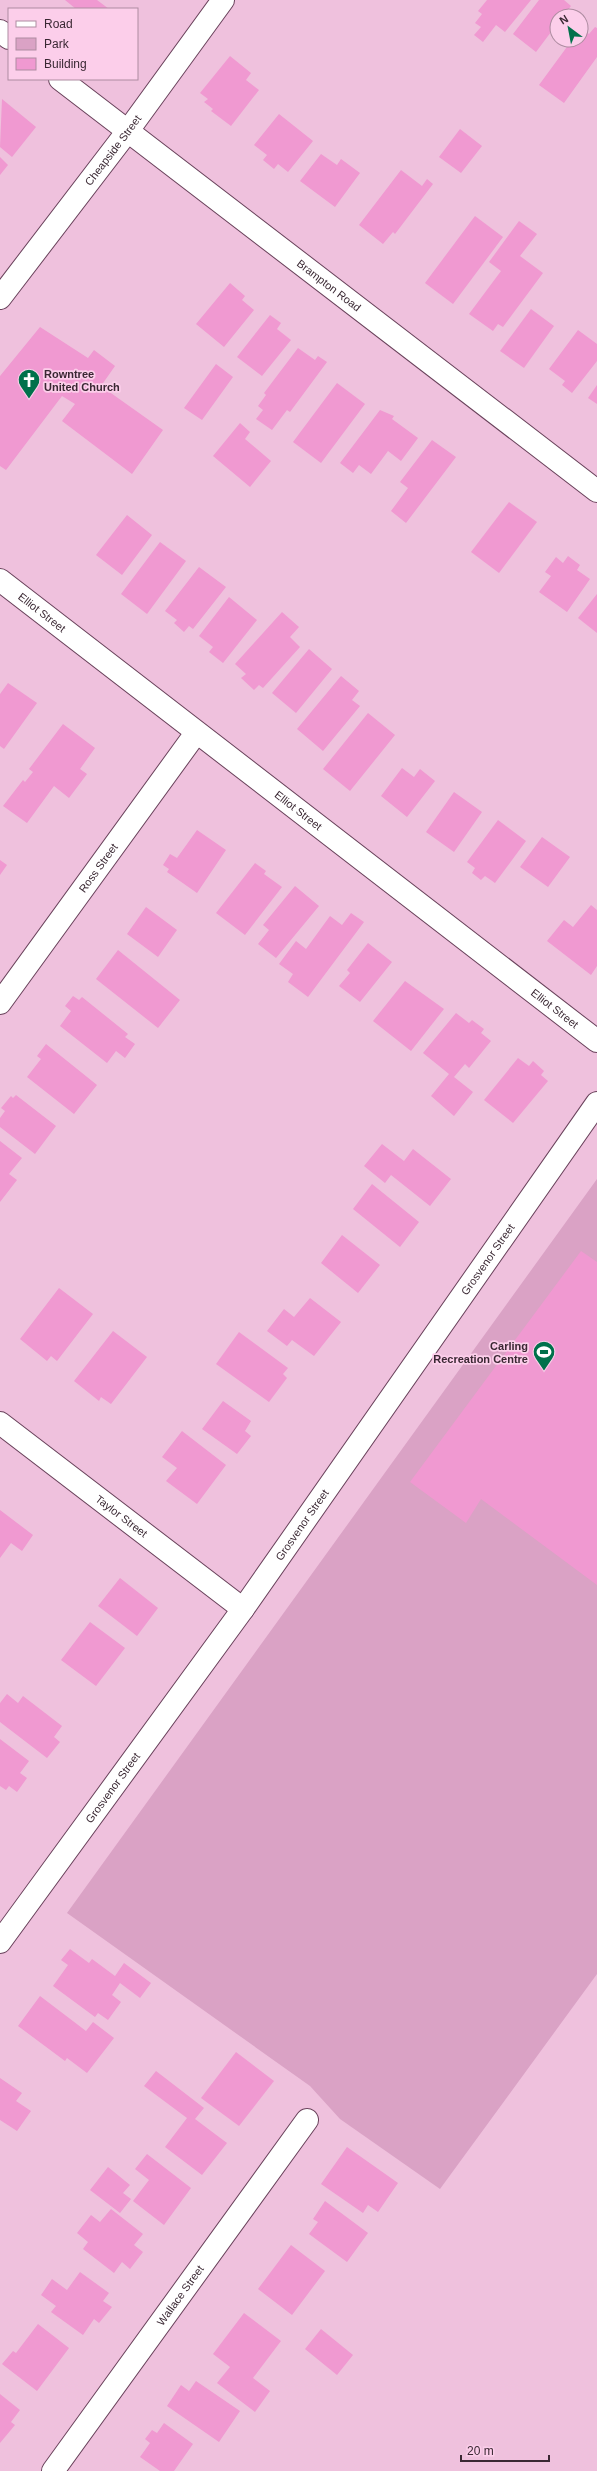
<svg xmlns="http://www.w3.org/2000/svg" width="597" height="2471" font-family="Arial,sans-serif">
<style>
.green{fill:#daa2c5}
.building{fill:#f099d1}
.lines{fill:none;stroke-linecap:round;stroke-linejoin:round}
.minor-casing{stroke:#69425b;stroke-width:24}
.minor{stroke:#fff;stroke-width:22}
.labels{text-anchor:middle;dominant-baseline:central;stroke-width:3.5;stroke-linejoin:round;paint-order:stroke}
.street-label{font-size:11px;fill:#3a2833;stroke:#fcceea}
.poi-label{font-size:11px;font-weight:bold;fill:#3a2833;stroke:#fcceea;text-anchor:start}
</style>
<rect width="100%" height="100%" fill="#efc1dd"/>
<polygon class="green" points="597,1179 597,1974 440,2189 340,2119 310,2086 67,1913"/>
<g class="building">
<polygon points="65,0 97,0 109,9 76,9"/>
<polygon points="487,0 531,0 505,32 496,25 483,42 474,35 481,27 475,23 482,14 478,11"/>
<polygon points="539,0 564,0 571,6 563,16 557,16 557,24 536,52 513,34"/>
<polygon points="595,27 597,28 597,57 564,103 539,85 572,40 581,40 581,28 589,34"/>
<polygon points="230,56 251,73 246,80 259,90 231,126 211,111 213,109 204,102 208,99 200,93"/>
<polygon points="2,99 36,127 12,157 0,147"/>
<polygon points="279,114 313,141 288,172 278,164 274,169 263,160 267,155 254,145"/>
<polygon points="460,129 482,146 461,173 439,157"/>
<polygon points="321,154 337,165 341,159 360,173 335,207 300,181"/>
<polygon points="0,157 8,165 0,175"/>
<polygon points="401,170 422,186 427,179 433,184 395,234 393,232 383,244 359,225"/>
<polygon points="475,216 503,237 453,304 425,283"/>
<polygon points="519,221 537,234 520,256 543,273 503,327 498,324 493,331 469,314 501,271 489,262"/>
<polygon points="230,283 245,296 242,300 254,310 224,347 196,324"/>
<polygon points="531,309 554,326 524,368 500,351"/>
<polygon points="270,315 281,323 277,329 291,340 262,376 237,357"/>
<polygon points="40,327 88,358 94,350 115,366 101,386 163,430 132,474 62,421 75,404 62,396 6,470 0,466 0,376"/>
<polygon points="578,330 597,344 597,361 572,393 562,385 565,381 549,369"/>
<polygon points="298,348 315,360 318,356 327,362 290,412 287,410 272,430 256,419 263,410 258,406 266,395 264,393"/>
<polygon points="216,364 233,377 202,420 184,408"/>
<polygon points="337,383 365,404 321,463 293,442"/>
<polygon points="597,385 597,404 588,398"/>
<polygon points="380,410 394,416 392,419 418,438 401,461 388,451 371,474 359,465 353,473 340,463"/>
<polygon points="240,423 250,432 245,439 271,461 250,487 213,456"/>
<polygon points="432,440 456,457 406,523 391,511 408,488 400,482"/>
<polygon points="509,502 537,522 499,573 471,552"/>
<polygon points="127,515 152,535 122,575 96,555"/>
<polygon points="160,542 186,561 147,614 121,594"/>
<polygon points="568,556 580,565 577,570 590,579 567,612 539,592 551,576 545,572 556,557 563,563"/>
<polygon points="199,567 226,587 193,629 189,626 184,632 174,623 177,620 165,611"/>
<polygon points="597,594 597,633 578,618"/>
<polygon points="229,597 257,620 223,663 209,652 213,647 199,636"/>
<polygon points="282,612 299,627 290,637 300,647 263,688 259,685 254,690 241,678 246,674 235,664"/>
<polygon points="309,649 332,669 296,713 272,693"/>
<polygon points="341,676 359,691 352,700 360,706 323,751 297,729"/>
<polygon points="8,683 37,703 4,749 0,746 0,694"/>
<polygon points="368,713 395,735 350,791 323,769"/>
<polygon points="63,724 95,748 80,769 87,774 69,798 54,786 27,823 3,806 23,780 25,782 33,772 29,769"/>
<polygon points="402,768 414,777 420,769 435,781 407,817 381,796"/>
<polygon points="454,792 482,812 454,852 426,832"/>
<polygon points="498,820 526,841 495,883 485,876 481,880 472,873 475,868 467,862"/>
<polygon points="197,830 226,850 197,893 167,872 169,869 163,865 170,854 177,858"/>
<polygon points="542,837 570,857 548,887 520,867"/>
<polygon points="0,860 7,865 0,875"/>
<polygon points="255,863 266,871 264,874 282,887 245,935 216,913"/>
<polygon points="295,886 319,906 276,958 258,944 269,930 263,925"/>
<polygon points="591,905 597,910 597,966 591,975 547,941 564,920 573,927"/>
<polygon points="146,907 177,930 158,957 127,934"/>
<polygon points="351,913 364,922 308,997 288,982 293,974 279,964 296,941 306,949 330,916 342,925"/>
<polygon points="368,943 392,962 360,1002 339,986 350,973 347,970"/>
<polygon points="118,950 180,1000 158,1028 96,979"/>
<polygon points="405,981 444,1009 411,1051 373,1021"/>
<polygon points="73,996 79,1000 82,997 128,1034 125,1037 135,1044 125,1058 116,1051 107,1063 60,1026 71,1011 65,1006"/>
<polygon points="456,1013 469,1023 472,1020 484,1029 481,1033 491,1041 469,1068 465,1064 454,1077 473,1092 454,1116 431,1096 449,1074 423,1053"/>
<polygon points="46,1044 97,1085 74,1114 27,1077 41,1059 37,1056"/>
<polygon points="518,1058 529,1066 533,1061 544,1071 541,1075 548,1081 513,1123 484,1100"/>
<polygon points="16,1095 56,1126 35,1154 0,1127 0,1118 5,1111 1,1108 11,1096 13,1098"/>
<polygon points="0,1141 22,1158 9,1174 17,1180 0,1202"/>
<polygon points="382,1144 404,1161 413,1149 451,1179 430,1206 391,1175 385,1183 364,1166"/>
<polygon points="372,1184 419,1222 400,1247 353,1209"/>
<polygon points="342,1235 380,1265 358,1293 321,1263"/>
<polygon points="581,1251 597,1262 597,1585 481,1499 466,1523 410,1482"/>
<polygon points="59,1288 93,1314 57,1361 51,1356 47,1361 20,1339"/>
<polygon points="310,1298 341,1322 314,1356 292,1340 287,1346 267,1331 284,1309 294,1317"/>
<polygon points="113,1331 147,1357 111,1404 101,1397 99,1401 74,1381"/>
<polygon points="239,1332 288,1368 283,1374 287,1378 269,1402 216,1364"/>
<polygon points="223,1401 251,1421 245,1431 251,1436 237,1454 202,1429"/>
<polygon points="182,1431 226,1465 197,1504 166,1481 177,1468 162,1457"/>
<polygon points="0,1510 33,1535 22,1551 11,1543 0,1558"/>
<polygon points="120,1578 158,1608 137,1636 98,1606"/>
<polygon points="90,1622 125,1648 96,1686 61,1660"/>
<polygon points="7,1694 18,1703 23,1696 62,1726 54,1737 60,1742 47,1758 0,1722 0,1703"/>
<polygon points="0,1739 29,1761 20,1773 27,1778 17,1792 9,1786 6,1790 0,1786"/>
<polygon points="70,1949 89,1963 92,1959 115,1976 124,1963 151,1983 140,1998 120,1983 112,1995 121,2002 108,2020 98,2013 95,2017 53,1986 68,1965 61,1960"/>
<polygon points="40,1996 86,2031 93,2022 114,2038 87,2073 67,2058 65,2061 18,2026"/>
<polygon points="236,2052 274,2081 239,2126 201,2098"/>
<polygon points="156,2071 204,2108 195,2119 227,2143 202,2175 165,2147 187,2118 144,2086"/>
<polygon points="0,2078 22,2093 16,2101 31,2111 17,2131 0,2120"/>
<polygon points="347,2147 398,2183 378,2212 368,2205 363,2213 321,2184"/>
<polygon points="147,2154 191,2188 164,2225 133,2201 149,2180 135,2169"/>
<polygon points="108,2167 130,2185 123,2193 131,2199 120,2213 90,2190"/>
<polygon points="325,2201 368,2233 347,2262 309,2234 318,2222 313,2219"/>
<polygon points="111,2209 143,2234 134,2245 143,2252 130,2269 122,2262 114,2273 83,2249 88,2242 77,2233 91,2215 100,2222"/>
<polygon points="291,2245 325,2271 292,2315 258,2289"/>
<polygon points="80,2272 109,2293 103,2301 112,2307 99,2323 94,2319 83,2335 51,2312 56,2306 41,2295 52,2279 67,2290"/>
<polygon points="244,2313 281,2341 253,2378 270,2391 255,2412 217,2383 230,2367 213,2354"/>
<polygon points="38,2324 69,2348 37,2391 2,2364 13,2351 16,2353"/>
<polygon points="321,2329 353,2355 337,2375 305,2349"/>
<polygon points="196,2381 240,2411 219,2442 167,2406 181,2385 189,2391"/>
<polygon points="0,2394 20,2410 11,2422 15,2425 0,2443"/>
<polygon points="164,2423 193,2444 174,2471 160,2471 140,2457 150,2443 145,2439 152,2430 157,2433"/>
</g>
<g class="lines">
<g class="minor-casing">
<g id="minor">
<polyline points="0,31 9,38"/>
<path id="s1" d="M60,79L597,491"/>
<path id="s2" d="M0,298L127,132L223,0"/>
<path id="s3" d="M0,580L597,1041"/>
<path id="s4" d="M0,1003L196,733"/>
<path id="s5" d="M0,1423L243,1609"/>
<path id="s6" d="M0,1942L243,1609L597,1103"/>
<path id="s7" d="M53,2471L307,2120"/>
</g>
</g>
<use href="#minor" class="minor"/>
</g>
<defs>
<g id="church-pin" transform="scale(1.15)"><path d="M0 17L-7.5 6A9.5 9.5 0 1 1 7.5 6Z" fill="#00714b" stroke="#fcceea"/><path d="M-1.2-6h2.4v3.5h3.3v2.4h-3.3V6h-2.4V-.1h-3.3v-2.4h3.3Z" fill="#fff"/></g>
<g id="stadium-pin" transform="scale(1.15)"><path d="M0 17L-7.5 6A9.5 9.5 0 1 1 7.5 6Z" fill="#00714b" stroke="#fcceea"/><path d="M0-5a6.5 5 0 1 0 0 10a6.5 5 0 1 0 0-10ZM-3.5-1.8h7v3.6h-7Z" fill="#fff"/></g>
</defs>
<g fill-rule="evenodd">
<use href="#church-pin" x="29" y="380"/>
<use href="#stadium-pin" x="544" y="1352"/>
</g>
<g class="labels">
<g class="street-label">
<text stroke="none"><textPath href="#s2" startOffset="186">Cheapside Street</textPath></text>
<text stroke="none"><textPath href="#s1" startOffset="339">Brampton Road</textPath></text>
<text stroke="none"><textPath href="#s3" startOffset="53">Elliot Street</textPath></text>
<text stroke="none"><textPath href="#s3" startOffset="377">Elliot Street</textPath></text>
<text stroke="none"><textPath href="#s4" startOffset="167">Ross Street</textPath></text>
<text stroke="none"><textPath href="#s3" startOffset="701">Elliot Street</textPath></text>
<text stroke="none"><textPath href="#s6" startOffset="839">Grosvenor Street</textPath></text>
<text stroke="none"><textPath href="#s5" startOffset="153">Taylor Street</textPath></text>
<text stroke="none"><textPath href="#s6" startOffset="515">Grosvenor Street</textPath></text>
<text stroke="none"><textPath href="#s6" startOffset="191">Grosvenor Street</textPath></text>
<text stroke="none"><textPath href="#s7" startOffset="217">Wallace Street</textPath></text>
</g>
<g class="poi-label">
<text x="44" y="374">Rowntree<tspan x="44" dy="13">United Church</tspan></text>
<text x="528" y="1346" text-anchor="end">Carling<tspan x="528" dy="13">Recreation Centre</tspan></text>
</g>
</g>
<rect x="8" y="8" width="130" height="72" fill="#fcceea" stroke="#ae8ca1"/>
<rect x="16" y="21" width="20" height="6" fill="#ffffff" stroke="#ae8ca1"/>
<text x="44" y="28" font-size="12" fill="#3a2833">Road</text>
<rect x="16" y="38" width="20" height="12" fill="#daa2c5" stroke="#ae8ca1"/>
<text x="44" y="48" font-size="12" fill="#3a2833">Park</text>
<rect x="16" y="58" width="20" height="12" fill="#f099d1" stroke="#ae8ca1"/>
<text x="44" y="68" font-size="12" fill="#3a2833">Building</text>
<g transform="translate(569 28) rotate(328)"><circle r="19" fill="#fcceea" stroke="#ae8ca1"/>
<path d="M0-3L7 15L0 10L-7 15Z" fill="#00714b"/>
<text y="-6" font-size="11" font-weight="bold" text-anchor="middle" fill="#3a2833">N</text>
</g>
<path d="M461 2455v6h88v-6" fill="none" stroke="#3a2833" stroke-width="2"/>
<text x="467" y="2455" font-size="12" fill="#3a2833" stroke="#fcceea" stroke-width="3" paint-order="stroke">20 m</text>
</svg>
